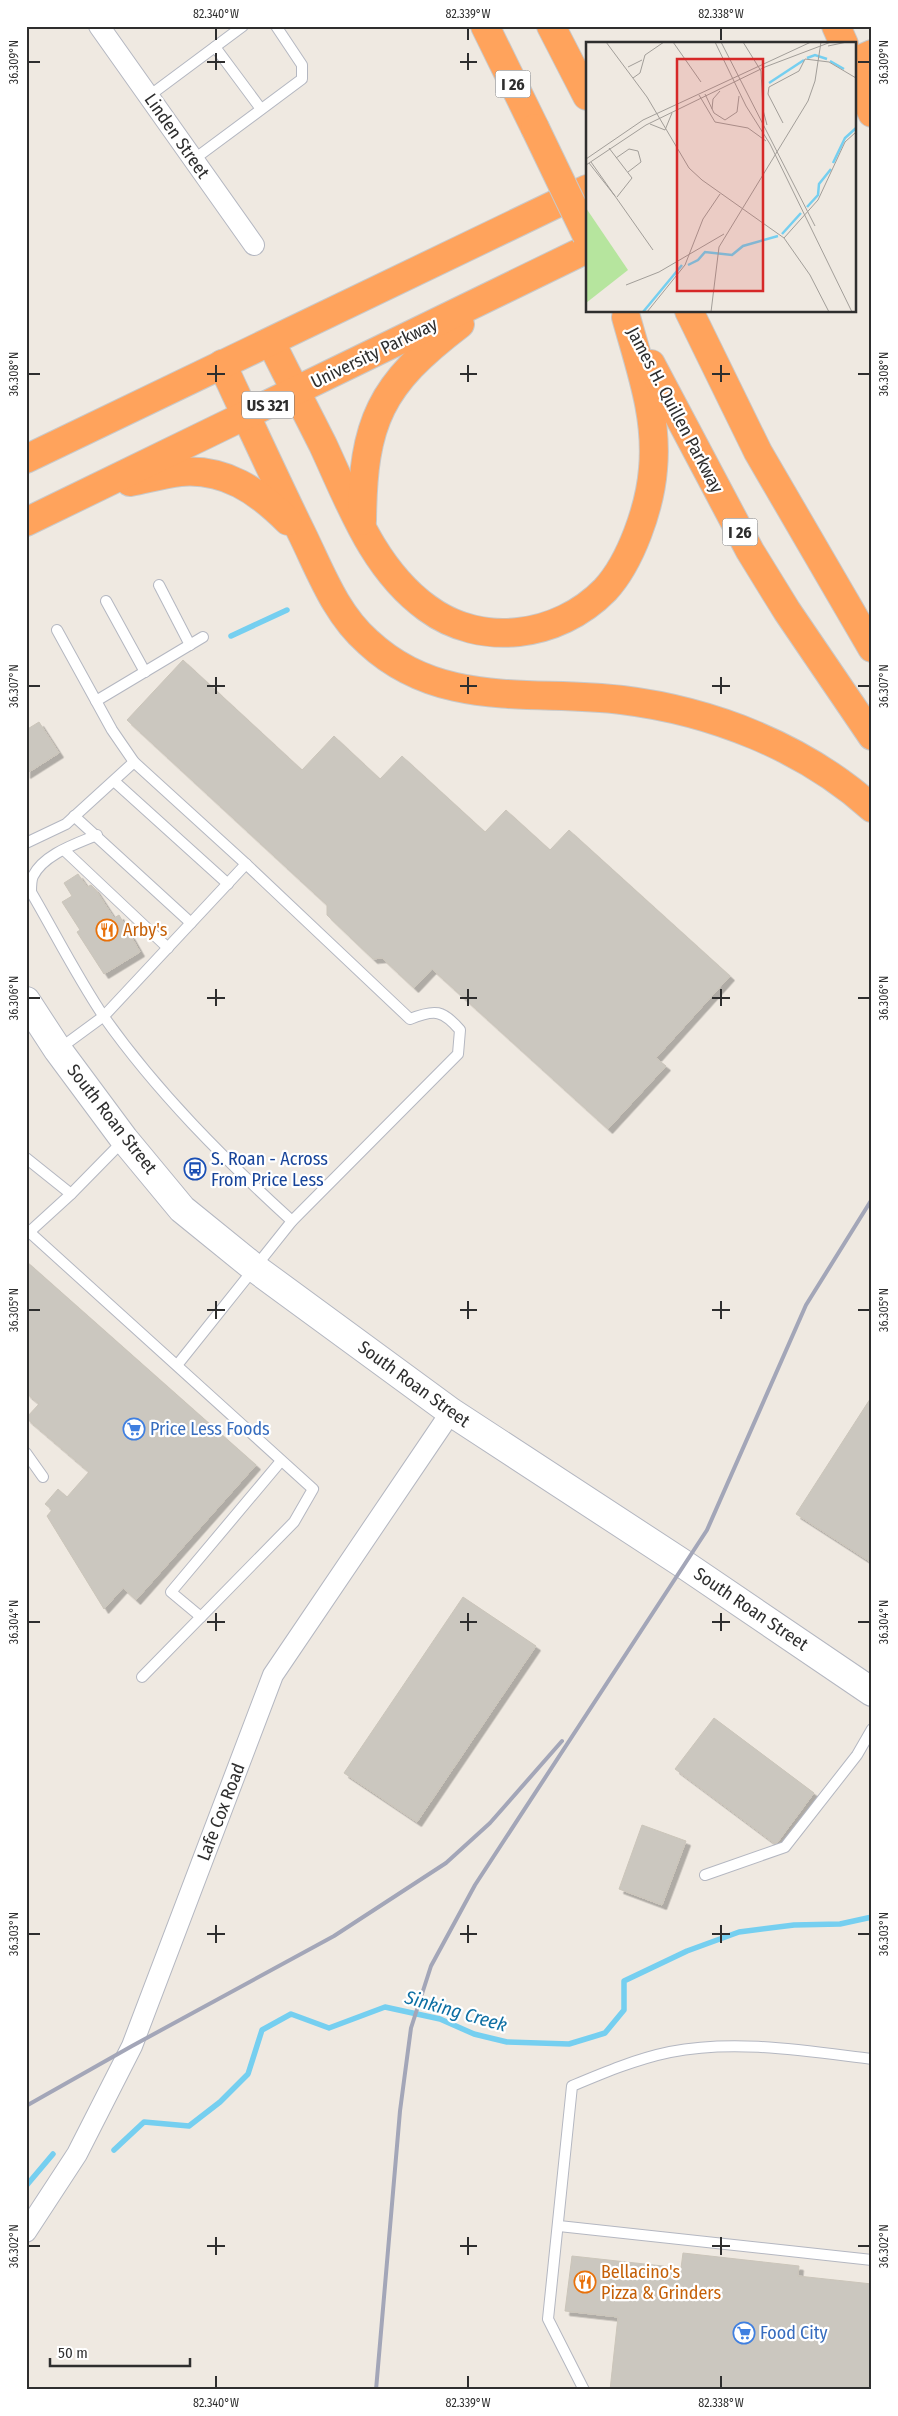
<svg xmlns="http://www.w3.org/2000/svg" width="898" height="2416" font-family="'Fira Sans Condensed',sans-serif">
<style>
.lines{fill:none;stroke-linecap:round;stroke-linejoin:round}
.stream{stroke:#75cff0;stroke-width:5.5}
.building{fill:#cbc7bf;stroke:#cbc5ba;filter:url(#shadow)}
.lane-casing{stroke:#b4b7c1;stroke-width:12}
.street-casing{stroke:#b4b7c1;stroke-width:22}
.secondary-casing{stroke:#b4b7c1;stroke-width:30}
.highway-casing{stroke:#c9c9c9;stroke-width:30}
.lane{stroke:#fff;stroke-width:10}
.street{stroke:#fff;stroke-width:20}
.secondary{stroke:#fff;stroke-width:28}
.highway{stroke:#ffa35c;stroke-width:28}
.rail{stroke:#a3a6b8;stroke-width:4}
.highway-bridge-casing{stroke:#c9c9c9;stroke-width:30;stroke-linecap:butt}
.highway-bridge{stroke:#ffa35c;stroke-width:28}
.ticks{fill:none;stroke:#2e2e2e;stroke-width:2}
.labels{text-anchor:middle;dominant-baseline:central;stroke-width:4.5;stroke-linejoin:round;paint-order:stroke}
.shield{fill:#fff;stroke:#6d6d6d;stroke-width:1}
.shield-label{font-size:16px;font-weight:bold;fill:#2e2e2e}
.street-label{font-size:18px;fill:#2e2e2e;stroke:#fff}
.food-label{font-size:18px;fill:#c56008;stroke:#fff;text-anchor:start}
.transit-label{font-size:18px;fill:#164399;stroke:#fff;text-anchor:start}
.shop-label{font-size:18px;fill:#366cbe;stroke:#fff;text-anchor:start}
.water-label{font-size:19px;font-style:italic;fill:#0d6fa3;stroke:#fff}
.inset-river{fill:none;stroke:#75cff0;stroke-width:2.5}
.inset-road{fill:none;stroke:#a29e99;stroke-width:1}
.view{fill:#d62828;fill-opacity:0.15;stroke:#d62828;stroke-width:2.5}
.inset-edge{fill:none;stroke:#2e2e2e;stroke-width:2.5}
.neatline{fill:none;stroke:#2e2e2e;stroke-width:2}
.ticks-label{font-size:12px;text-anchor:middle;fill:#2e2e2e}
</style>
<defs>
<filter id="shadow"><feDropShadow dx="4.5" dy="4.5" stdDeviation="0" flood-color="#0004"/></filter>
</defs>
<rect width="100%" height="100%" fill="#efe9e1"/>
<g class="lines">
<g class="stream">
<polyline points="231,636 287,610"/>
<polyline points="114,2150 144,2122 189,2126 220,2102 248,2074 262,2030 291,2014 329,2028 385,2007 440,2019 474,2034 507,2042 569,2044 605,2033 624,2010 624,1981 687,1951 739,1932 794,1925 840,1924 872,1917"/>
<polyline points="26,2186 53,2154"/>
</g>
</g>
<g class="building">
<polygon points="183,660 302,770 334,736 380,779 402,756 485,832 506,810 550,850 569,830 730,976 656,1058 666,1066 608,1129 432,969 414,988 382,958 373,959 327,915 327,905 127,720"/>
<polygon points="39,722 59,753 26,774 26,730"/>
<polygon points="78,874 87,887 91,885 95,889 114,918 119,915 140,952 104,974 77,932 80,930 62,902 72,896 64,883"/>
<polygon points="26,1261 256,1465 136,1600 123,1588 104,1609 47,1516 52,1510 45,1504 58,1489 67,1497 89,1472 26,1418 39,1404 26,1393"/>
<polygon points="872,1396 872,1563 796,1514"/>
<polygon points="463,1597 536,1646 417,1822 344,1773"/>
<polygon points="714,1718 814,1793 777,1843 774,1843 675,1769"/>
<polygon points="642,1825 686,1841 662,1905 619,1889"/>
<polygon points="683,2253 799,2266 798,2276 872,2284 872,2390 610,2390 618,2317 565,2311 572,2256 681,2268"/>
</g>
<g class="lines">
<g class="lane-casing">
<g id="lane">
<polyline points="215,47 261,109"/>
<polyline points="149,96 243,26"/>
<polyline points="193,160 302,79 302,65 276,26"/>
<polyline points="159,585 190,645"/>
<polyline points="106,601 145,672"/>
<path d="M57,630L112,730L134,762L246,864L410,1019C435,1009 443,1010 460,1030L458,1054L292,1221L178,1364"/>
<polyline points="96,701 203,637"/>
<polyline points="114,781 228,884"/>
<polyline points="74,816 191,923"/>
<path d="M97,835C76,844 44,854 33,876C31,880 31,887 31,892C55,933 77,977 104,1017C157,1092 224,1159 292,1221"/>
<polyline points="26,843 66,824 134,762"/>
<polyline points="64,850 168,948"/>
<polyline points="59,1049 104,1016 246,864"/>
<polyline points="26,1158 71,1194"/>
<polyline points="26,1229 313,1489 294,1522 142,1677"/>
<polyline points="26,1235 71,1194 124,1140"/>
<polyline points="26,1453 43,1477"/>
<polyline points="201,1617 171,1592 281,1461"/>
<polyline points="705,1875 785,1847 857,1755 872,1729"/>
<polyline points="559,2226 872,2260"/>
<path d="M584,2390L548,2319L572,2086C603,2073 636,2059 670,2052C736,2039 806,2051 872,2059"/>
</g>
</g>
<g class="street-casing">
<g id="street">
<polyline points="99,26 254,245"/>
<polyline points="26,2232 77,2154 132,2046 273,1675 451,1412"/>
</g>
</g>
<g class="secondary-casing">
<polyline id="secondary" points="26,1001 58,1050 124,1139 182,1209 256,1269 451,1412 682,1563 872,1692"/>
</g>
<g class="highway-casing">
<g id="highway">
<polyline points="485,26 535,128"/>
<polyline points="551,26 587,96"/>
<polyline points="836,26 844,44"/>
<polyline points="854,62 872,54"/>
<polyline points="854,72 872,113"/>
<polyline points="689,311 758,452 872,648"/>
<path d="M271,342C288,377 306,411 323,445C350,503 373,569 427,608C481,648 558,638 605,590C631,562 650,507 653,469C658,416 640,368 626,317"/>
<path d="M222,364C249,422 275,479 303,536C321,573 336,614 368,642C441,710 532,689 622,700C712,711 804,747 872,808"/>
<polyline points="651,364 750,551 787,611 872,736"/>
<polyline points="26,459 587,189"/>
<path d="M130,482C146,479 163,474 180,472C225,468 258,491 288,521"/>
<path d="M362,521C363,421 380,385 460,324"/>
<polyline points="26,522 587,249"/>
</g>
</g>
<use href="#lane" class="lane"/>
<use href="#street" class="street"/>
<use href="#secondary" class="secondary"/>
<use href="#highway" class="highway"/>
<g class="rail">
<polyline points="26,2106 132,2046 334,1936 446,1863 490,1823 562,1741"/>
<polyline points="376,2390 400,2111 411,2028 431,1966 475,1885 707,1530 806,1305 872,1199"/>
</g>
<g class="highway-bridge-casing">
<polyline id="highway-bridge" points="535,128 587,236"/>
</g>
<use href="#highway-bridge" class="highway-bridge"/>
</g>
<path class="ticks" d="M216,28V40M468,28V40M721,28V40M216,53V70M468,53V70M28,62H40M207,62H225M460,62H477M858,62H870M216,365V382M468,365V382M721,365V382M28,374H40M207,374H225M460,374H477M712,374H730M858,374H870M216,677V694M468,677V694M721,677V694M28,686H40M207,686H225M460,686H477M712,686H730M858,686H870M216,989V1006M468,989V1006M721,989V1006M28,998H40M207,998H225M460,998H477M712,998H730M858,998H870M216,1301V1319M468,1301V1319M721,1301V1319M28,1310H40M207,1310H225M460,1310H477M712,1310H730M858,1310H870M216,1613V1631M468,1613V1631M721,1613V1631M28,1622H40M207,1622H225M460,1622H477M712,1622H730M858,1622H870M216,1925V1943M468,1925V1943M721,1925V1943M28,1934H40M207,1934H225M460,1934H477M712,1934H730M858,1934H870M216,2237V2255M468,2237V2255M721,2237V2255M28,2246H40M207,2246H225M460,2246H477M712,2246H730M858,2246H870M216,2376V2388M468,2376V2388M721,2376V2388"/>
<defs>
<g id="restaurant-ring" transform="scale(1.125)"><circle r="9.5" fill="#fff" stroke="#e8710a" stroke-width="1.5"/><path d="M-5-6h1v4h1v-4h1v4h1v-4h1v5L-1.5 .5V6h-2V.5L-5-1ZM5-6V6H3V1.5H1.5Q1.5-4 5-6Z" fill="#e8710a"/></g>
<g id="bus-ring" transform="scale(1.125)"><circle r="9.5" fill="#fff" stroke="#1a4fb4" stroke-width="1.5"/><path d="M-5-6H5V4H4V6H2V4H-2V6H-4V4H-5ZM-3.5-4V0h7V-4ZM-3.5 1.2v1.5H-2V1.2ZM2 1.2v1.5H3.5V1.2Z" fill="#1a4fb4"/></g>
<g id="supermarket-ring" transform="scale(1.125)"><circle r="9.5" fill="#fff" stroke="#3f7fe0" stroke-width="1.5"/><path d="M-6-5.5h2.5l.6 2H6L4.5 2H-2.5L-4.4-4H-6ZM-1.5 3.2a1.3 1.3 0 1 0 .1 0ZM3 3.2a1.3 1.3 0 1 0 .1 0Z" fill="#3f7fe0"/></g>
</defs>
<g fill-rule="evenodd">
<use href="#restaurant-ring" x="107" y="930"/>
<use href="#bus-ring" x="195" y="1169"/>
<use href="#supermarket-ring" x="134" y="1429"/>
<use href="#restaurant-ring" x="585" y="2282"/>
<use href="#supermarket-ring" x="744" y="2333"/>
</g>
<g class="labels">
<g class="shield">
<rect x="495.5" y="70.5" width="35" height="27" rx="4"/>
<rect x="242" y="391.5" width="52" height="27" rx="4"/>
<rect x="722.5" y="518.5" width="35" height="27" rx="4"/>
</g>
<g class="shield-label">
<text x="513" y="84">I 26</text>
<text x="268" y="405">US 321</text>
<text x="740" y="532">I 26</text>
</g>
<g class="street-label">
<text transform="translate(177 136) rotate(55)">Linden Street</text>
<text transform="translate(374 353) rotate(-26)">University Parkway</text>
<text transform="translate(675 410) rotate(62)">James H. Quillen Parkway</text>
<text transform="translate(112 1119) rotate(52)">South Roan Street</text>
<text transform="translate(414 1384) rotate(36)">South Roan Street</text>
<text transform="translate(751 1609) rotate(34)">South Roan Street</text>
<text transform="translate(221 1812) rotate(-69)">Lafe Cox Road</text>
</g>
<g class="food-label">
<text x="123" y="930">Arby's</text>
<text x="601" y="2272">Bellacino's<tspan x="601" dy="21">Pizza &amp; Grinders</tspan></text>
</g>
<g class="transit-label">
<text x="211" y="1159">S. Roan - Across<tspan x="211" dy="21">From Price Less</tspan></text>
</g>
<g class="shop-label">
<text x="150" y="1429">Price Less Foods</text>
<text x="760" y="2333">Food City</text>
</g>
<g class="water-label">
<text transform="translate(456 2011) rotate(16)">Sinking Creek</text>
</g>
</g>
<g transform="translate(586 42)">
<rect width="270" height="270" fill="#efe9e1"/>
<path d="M0,166L42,228L0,261Z" fill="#b6e59e"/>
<path class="inset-river" d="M221,16L229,13L241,17M244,19L258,27M183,41L218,18M247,121L259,96L270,86M221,165L232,153L233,142L245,127M196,192L215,171M102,223L112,218L119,210L146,213L157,204L192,194M57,270L96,223"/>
<path class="inset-road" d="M20,0L61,55L103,126L116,138L198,196L224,233L243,270M87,0L115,40M129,0L160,64L184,102L266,270M135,0L229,184M157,0L175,29L177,68L181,83M242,4L261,0M42,25L56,18M47,36L54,31L59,13L78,0M119,52L128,71L139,78L151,70L153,54M113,53L129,80L162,86L180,99M126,67L127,57L134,49M197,81L182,52L183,45L213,29L219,17L243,20L270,36M64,82L79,88L86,71M23,106L46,136L31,155M30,116L43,107L52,109L55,120L42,130M0,117L57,78L225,0M5,120L67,208M3,121L29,154M0,123L60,83L179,25L245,0M198,196L232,158L259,100L270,90M40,243L73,230L138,192M61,270L99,223L117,177L134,152M125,270L133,205L222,59L229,39L235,0"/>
<path class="view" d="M91,17H177V249H91Z"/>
<rect width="270" height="270" class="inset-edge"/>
</g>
<rect width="898" height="2416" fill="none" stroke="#ffffff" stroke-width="55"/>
<path d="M50 2358v8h140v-8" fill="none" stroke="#2e2e2e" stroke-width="2.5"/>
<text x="58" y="2358" font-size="15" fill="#2e2e2e" stroke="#ffffff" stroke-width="4" paint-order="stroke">50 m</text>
<rect x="28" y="28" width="842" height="2360" class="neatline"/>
<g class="ticks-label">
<text x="216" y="18">82.340°W</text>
<text x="468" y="18">82.339°W</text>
<text x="721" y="18">82.338°W</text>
<text transform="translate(14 62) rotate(-90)" y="4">36.309°N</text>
<text transform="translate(884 62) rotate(-90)" y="4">36.309°N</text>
<text transform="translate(14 374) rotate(-90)" y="4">36.308°N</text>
<text transform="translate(884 374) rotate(-90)" y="4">36.308°N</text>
<text transform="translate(14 686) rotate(-90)" y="4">36.307°N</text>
<text transform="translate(884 686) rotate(-90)" y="4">36.307°N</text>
<text transform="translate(14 998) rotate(-90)" y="4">36.306°N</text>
<text transform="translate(884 998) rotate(-90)" y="4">36.306°N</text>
<text transform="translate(14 1310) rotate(-90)" y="4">36.305°N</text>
<text transform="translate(884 1310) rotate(-90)" y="4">36.305°N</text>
<text transform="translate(14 1622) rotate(-90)" y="4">36.304°N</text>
<text transform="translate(884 1622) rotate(-90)" y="4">36.304°N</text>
<text transform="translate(14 1934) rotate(-90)" y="4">36.303°N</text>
<text transform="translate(884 1934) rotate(-90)" y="4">36.303°N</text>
<text transform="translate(14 2246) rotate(-90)" y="4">36.302°N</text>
<text transform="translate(884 2246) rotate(-90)" y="4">36.302°N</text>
<text x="216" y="2407">82.340°W</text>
<text x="468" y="2407">82.339°W</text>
<text x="721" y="2407">82.338°W</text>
</g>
</svg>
